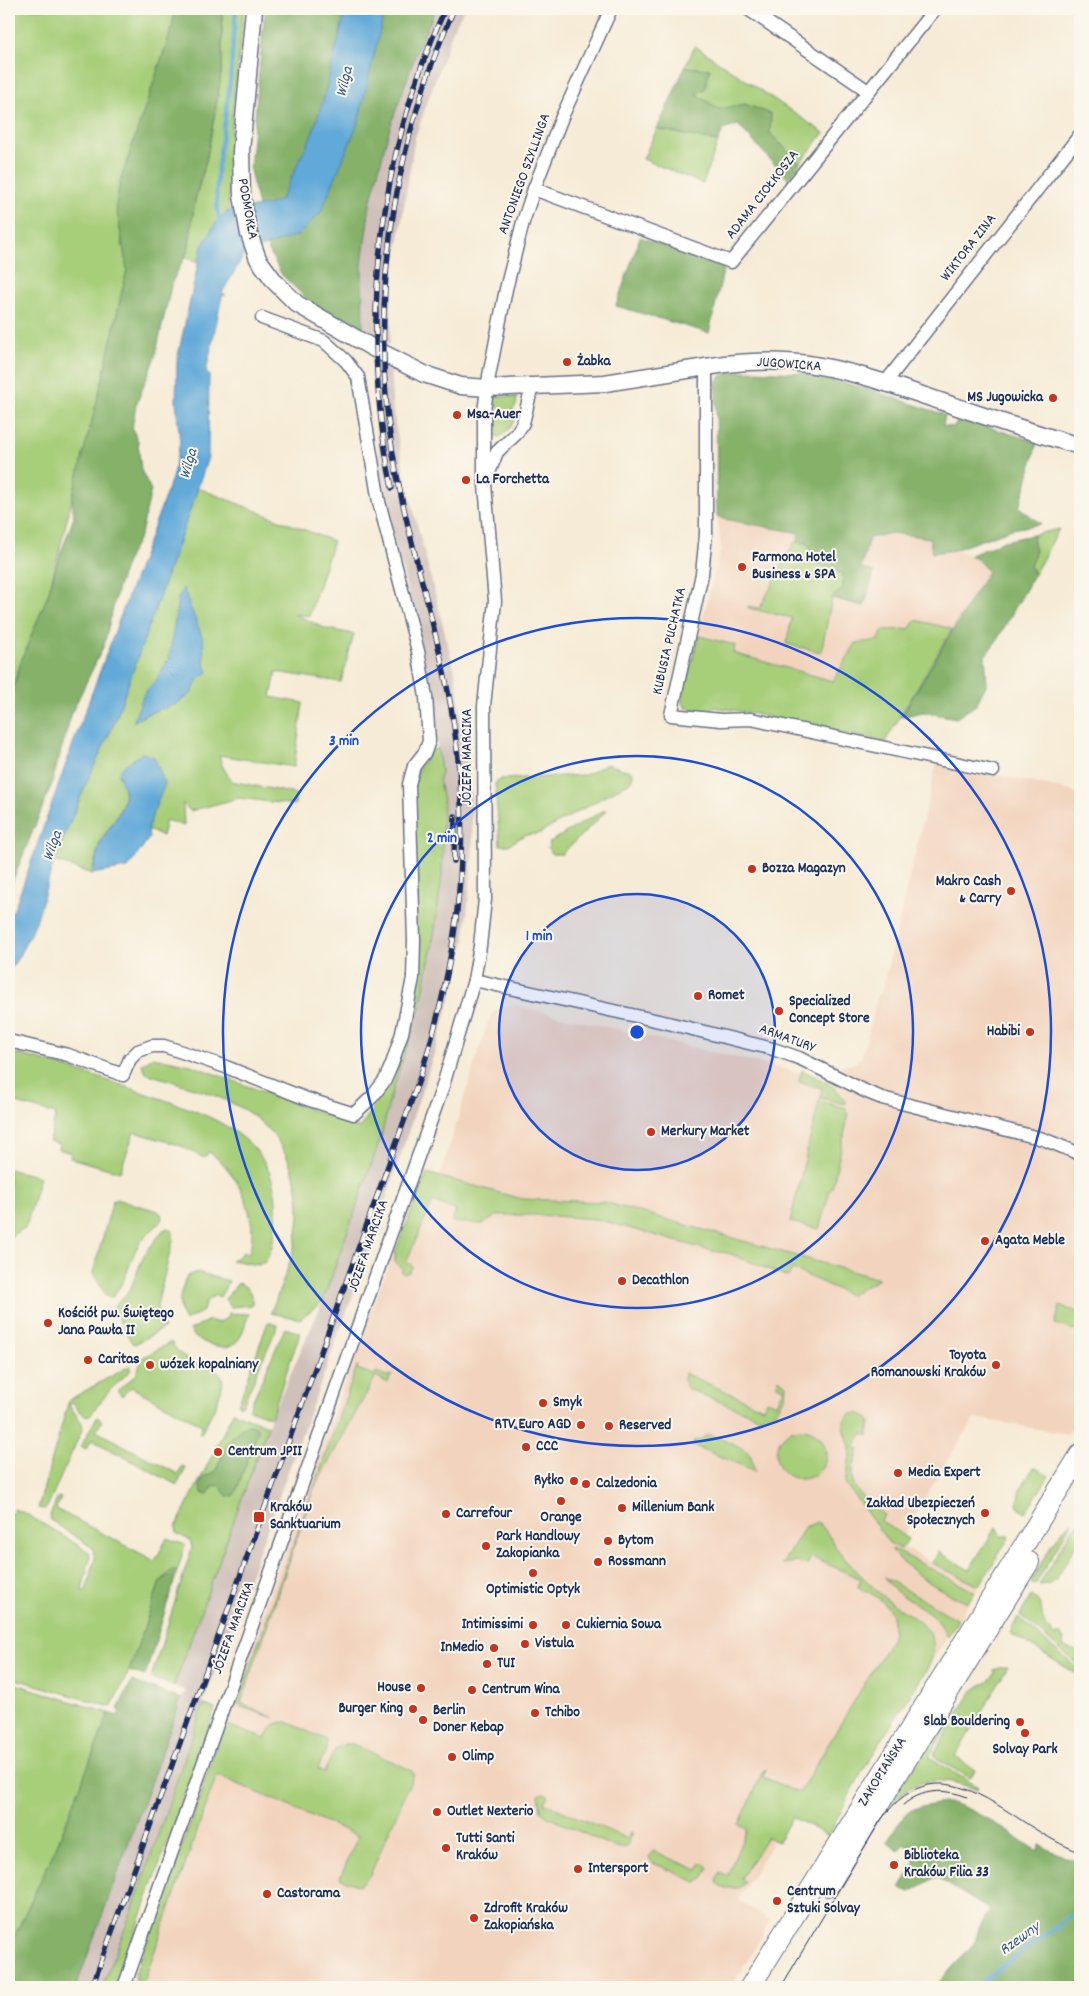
<svg xmlns="http://www.w3.org/2000/svg" width="1089" height="1996" font-family="Dekko,sans-serif">
<style>
.built{fill:#f2d4be}
.industrial{fill:#cfc0ba}
.green{fill:#a7ce79;stroke:#617e6c;fill-rule:evenodd}
.forest{fill:#85b169;stroke:#507064}
.water{fill:#61a9d8;stroke:#3e6c9b}
.lines{fill:none;stroke-linecap:round;stroke-linejoin:round}
.stream{stroke:#61a9d8;stroke-width:4}
.minor-casing{stroke:#687188;stroke-width:15}
.tertiary-casing{stroke:#687188;stroke-width:19}
.primary-casing{stroke:#687188;stroke-width:22}
.minor{stroke:#fff;stroke-width:12}
.tertiary{stroke:#fff;stroke-width:16}
.primary{stroke:#fff;stroke-width:20}
.tram{stroke:#1b2f5e;stroke-width:1}
.rail-casing{stroke:#1b2f5e;stroke-width:5.5}
.rail{stroke:#fbf7ec;stroke-width:4;stroke-dasharray:11;stroke-linecap:butt}
.ring{fill:none;stroke:#1d4ed8;stroke-width:2.5}
.poi-dot{fill:#c8321e;stroke:#fbf7ec;stroke-width:2}
.labels{text-anchor:middle;dominant-baseline:central;stroke-width:4;stroke-linejoin:round;paint-order:stroke}
.street-label{font-size:15px;fill:#1b2f5e;stroke:#fbf7ec}
.poi-label{font-size:15px;font-weight:bold;fill:#1b2f5e;stroke:#fbf7ec;text-anchor:start}
.water-label{font-size:16px;font-style:italic;fill:#345a89;stroke:#fbf7ec}
.centre{fill:#1d4ed8;stroke:#fbf7ec;stroke-width:2.5}
.ring-label{font-size:15px;text-anchor:middle;font-weight:bold;fill:#1d4ed8;stroke:#fbf7ec;stroke-width:4;stroke-linejoin:round;paint-order:stroke}
</style>
<rect width="100%" height="100%" fill="#fbf7ec"/>
<filter id="ink" filterUnits="userSpaceOnUse"><feTurbulence type="fractalNoise" baseFrequency=".02" numOctaves="2"/><feDisplacementMap in="SourceGraphic" scale="10" xChannelSelector="R" yChannelSelector="G"/><feConvolveMatrix kernelMatrix="1 2 1 2 8 2 1 2 1" color-interpolation-filters="sRGB"/></filter>
<filter id="wash" filterUnits="userSpaceOnUse"><feTurbulence type="fractalNoise" baseFrequency=".0096" numOctaves="4" result="noise"/><feDisplacementMap in="SourceGraphic" scale="20" xChannelSelector="R" yChannelSelector="G"/><feGaussianBlur stdDeviation="1.12" result="paint"/><feColorMatrix in="noise" values="0 0 0 0 0 0 0 0 0 0 0 0 0 0 0 0 0 1.4 0 .05"/><feComposite in="paint" operator="in"/></filter>
<g filter="url(#wash)">
<rect width="100%" height="100%" fill="#f6ebd6"/>
<g class="built">
<polygon points="753,371 805,373 832,378 804,528 868,538 892,533 930,538 977,559 988,571 885,742 745,712 713,707 709,712 686,708 681,700 721,548 717,516 716,382 722,374"/>
<polygon points="937,762 1080,793 1080,1419 1076,1418 1068,1434 975,1418 943,1467 898,1545 979,1586 862,1774 822,1815 797,1800 738,1900 770,1920 762,1934 763,1935 731,1987 130,1987 364,1328 426,1172 440,1176 487,1024 493,1013 501,1007 518,1006 801,1073 834,1090 840,1066 853,1064 862,1057 878,995 881,995"/>
</g>
<g class="industrial">
<polygon points="435,9 464,9 453,30 415,137 392,282 390,344 386,344 370,337 363,330 362,264 370,204 389,130 419,46"/>
<polygon points="371,359 390,366 393,413 407,485 455,672 470,778 473,848 464,946 442,1029 369,1251 194,1728 132,1911 102,1987 76,1987 181,1699 186,1691 174,1686 271,1417 323,1301 381,1138 390,1098 418,1017 434,935 442,875 443,801 439,780 441,772 436,738 437,728 432,694 402,569 383,503"/>
</g>
<g class="green">
<polygon points="9,9 174,9 173,25 120,182 116,206 127,269 103,377 48,595 23,656 9,698"/>
<path d="M222,9H244L231,128L228,211C213,225 203,241 198,262L184,257L188,251L195,200L207,157L218,95L222,66Z"/>
<polygon points="695,46 824,133 800,163 770,133 745,104 719,110 695,93 710,69 685,67"/>
<polygon points="657,129 718,142 703,184 643,159"/>
<polygon points="494,396 517,397 516,405 513,410 507,412 496,407"/>
<path d="M518,412C514,422 509,433 499,437C488,434 491,424 491,415L509,417Z"/>
<path d="M198,488L333,541L309,616L294,614L327,629L354,634L341,682L276,672L271,697L303,703L294,767L219,755L222,765L231,781L296,794L295,805L239,798L190,811L183,803L184,826L166,820L162,836L148,830L153,813L118,775C136,800 111,821 100,843C96,852 94,864 92,874L54,861L86,784L115,721ZM203,639L204,660L192,693L134,721L144,694L158,678L169,658Z"/>
<polygon points="1059,529 1034,575 1030,566 1035,553 1033,535"/>
<polygon points="797,542 807,543 819,565 843,573 843,588 832,598 821,652 786,644 792,618 748,608 748,606 760,608 794,543"/>
<polygon points="916,620 952,629 885,742 745,712 713,707 709,712 686,708 681,700 699,636 735,645 733,653 833,681 856,643 879,640 883,630 909,629"/>
<path d="M438,749L441,772L439,780L443,801L442,875L434,935L420,1008L390,1098L381,1137L323,1301L300,1319L271,1313C280,1287 293,1260 297,1233C306,1181 284,1130 236,1105C208,1091 176,1083 146,1073L142,1064L153,1057L191,1065L360,1128L384,1089L412,1006V793L419,767L432,750Z"/>
<polygon points="607,764 633,772 632,781 538,834 525,835 508,845 500,845 495,783 502,779 585,775"/>
<polygon points="604,810 606,811 562,854 552,854 548,848 550,842"/>
<path d="M9,1052C56,1063 101,1078 147,1094C182,1106 220,1117 248,1142C268,1160 278,1188 276,1214C275,1230 274,1249 265,1262L258,1265L231,1260L238,1257L243,1252L249,1254C260,1218 239,1172 209,1152L204,1158L179,1145L134,1132L120,1172L70,1158L71,1153L58,1149L59,1144L49,1141L56,1114L9,1101Z"/>
<path d="M802,1070C818,1079 840,1085 846,1104L820,1098L822,1088L799,1082Z"/>
<polygon points="819,1101 846,1108 846,1111 849,1113 832,1188 830,1190 819,1229 790,1222"/>
<polygon points="9,1169 40,1177 26,1227 9,1237"/>
<polygon points="427,1173 522,1199 604,1202 879,1279 850,1295 792,1269 788,1277 728,1253 712,1251 596,1219 537,1215 498,1215 483,1224 452,1222 456,1211 433,1201 406,1262 413,1266 410,1271 405,1274 401,1272 403,1269 395,1262 395,1252"/>
<path d="M116,1199L158,1211L161,1214L162,1219C160,1225 145,1234 139,1244C129,1260 128,1280 114,1294L115,1295L110,1298L106,1296L93,1273L113,1200L115,1201Z"/>
<polygon points="167,1228 173,1231 173,1240 157,1305 158,1316 164,1328 135,1344 132,1343 114,1311 114,1306 130,1290 144,1255 162,1232 162,1231"/>
<path d="M197,1272L229,1281L220,1297L215,1295L206,1301L203,1311L185,1321C176,1306 180,1292 187,1276Z"/>
<path d="M238,1283C248,1286 253,1294 252,1305L231,1307L225,1299Z"/>
<polygon points="1060,1306 1080,1313 1080,1332 1055,1324"/>
<path d="M229,1313L249,1314C240,1337 239,1354 209,1344C200,1341 195,1339 190,1330L209,1320L219,1323L228,1317Z"/>
<polygon points="268,1322 278,1325 242,1406 238,1405"/>
<polygon points="285,1328 300,1333 271,1417 249,1409"/>
<path d="M171,1342C175,1348 180,1355 187,1359C200,1366 228,1366 222,1387C218,1404 208,1419 201,1434L199,1433L202,1425L131,1387L122,1396L117,1391L137,1374L142,1358Z"/>
<path d="M131,1365L130,1371L110,1390L90,1415C81,1418 78,1409 73,1402L69,1405L82,1423L83,1428L47,1507L44,1509L38,1508L69,1400Z"/>
<polygon points="358,1365 357,1369 374,1375 376,1372 387,1376 392,1375 387,1383 376,1376 314,1488 241,1703 274,1718 239,1706 237,1703 357,1366"/>
<path d="M684,1373L763,1408L767,1400L777,1404L784,1388L776,1385L779,1379L786,1385L785,1398L783,1399C780,1410 769,1418 758,1417L688,1389L683,1381Z"/>
<path d="M233,1412L268,1426L174,1686L151,1678L192,1548L190,1540L177,1534L176,1527L213,1454L218,1456L221,1451L216,1448ZM250,1425L224,1493L223,1488L219,1485L213,1486L211,1490L204,1477L215,1472C224,1454 229,1430 250,1425Z"/>
<path d="M856,1413L866,1416L870,1422L868,1436L863,1433L854,1446L859,1449C858,1457 853,1464 852,1472C850,1490 871,1506 884,1515L881,1521L908,1539L901,1549L889,1543L845,1483C847,1472 850,1461 850,1450C850,1437 833,1417 856,1413Z"/>
<polygon points="97,1417 102,1421 96,1431 178,1474 182,1466 186,1468 177,1485 92,1440 86,1449 81,1446"/>
<circle cx="801" cy="1454" r="25"/>
<path d="M707,1435C716,1435 746,1448 750,1455C753,1460 753,1466 755,1471L692,1445L695,1440L699,1441Z"/>
<polygon points="1034,1467 1049,1476 1025,1513 1018,1507 1017,1503 1020,1496 1019,1491"/>
<polygon points="58,1497 61,1498 56,1509 155,1561 167,1538 185,1545 177,1572 172,1570 160,1582 129,1671 111,1707 9,1677 9,1513 12,1514 14,1509 25,1513 89,1552 90,1558 82,1590 86,1591 95,1559 93,1548 50,1520 50,1515"/>
<path d="M817,1522C826,1528 831,1541 838,1550C849,1565 864,1578 877,1591C892,1607 921,1617 930,1635C936,1646 933,1657 928,1668C892,1723 856,1777 829,1836L792,1817L778,1842L767,1837L741,1878L745,1883L738,1888H724L718,1884L717,1878L719,1873L727,1876L747,1829L739,1825L763,1771L766,1769L763,1777L799,1793L891,1640C899,1609 883,1599 858,1587L861,1579L811,1557L807,1565L799,1562L782,1564L805,1527Z"/>
<path d="M1072,1522L1035,1585L1032,1584L1031,1581C1039,1567 1060,1528 1072,1522Z"/>
<polygon points="1080,1523 1080,1537 1056,1580 1049,1584 1039,1585 1072,1529"/>
<polygon points="996,1527 1001,1536 1010,1536 979,1586 932,1563 939,1552 969,1570"/>
<path d="M893,1549L975,1592L967,1603C938,1589 913,1575 891,1550Z"/>
<path d="M884,1577L958,1620L948,1636C944,1631 941,1624 936,1619C920,1602 896,1598 884,1577Z"/>
<path d="M1031,1596C1049,1604 1035,1621 1052,1631L1051,1634L1056,1636L1057,1633L1062,1635L1061,1638L1064,1639L1063,1647L1080,1652V1667L1020,1615Z"/>
<polygon points="1018,1617 1080,1671 1080,1676 1010,1633"/>
<path d="M1002,1667H1008L955,1757L975,1770L970,1778L933,1756C946,1735 958,1712 972,1692C978,1685 993,1681 995,1673L994,1670Z"/>
<polygon points="9,1682 109,1713 58,1843 9,1948"/>
<polygon points="203,1704 215,1709 116,1987 102,1987 132,1911"/>
<path d="M287,1722L327,1740L326,1749L318,1769L324,1772L336,1748L344,1744H353L411,1770L414,1774L370,1875L359,1886L340,1878L358,1836L217,1775L142,1987H138L135,1974L193,1816L223,1726L227,1725L265,1739C270,1727 274,1722 287,1722Z"/>
<path d="M943,1726L947,1727L929,1757L978,1787L977,1790C940,1775 915,1776 888,1807L898,1789Z"/>
<polygon points="543,1793 548,1795 544,1803 628,1839 632,1831 633,1833 626,1847 620,1848 609,1845 546,1816 541,1811 539,1795"/>
<polygon points="653,1851 698,1870 702,1862 709,1867 703,1879 696,1882 653,1863 649,1858"/>
</g>
<g class="forest">
<polygon points="174,9 222,9 222,66 218,95 207,157 195,200 188,251 172,282 155,357 136,405 132,428 138,442 141,470 151,490 141,534 129,556 118,587 104,645 72,712 51,786 9,890 9,701 23,656 48,595 60,555 74,517 72,498 103,377 127,269 116,206 120,182 173,25"/>
<polygon points="265,9 436,9 419,45 389,130 370,204 362,264 363,330 357,330 309,301 282,275 267,247 250,170"/>
<polygon points="685,67 710,69 705,89 696,94 719,109 745,104 771,114 770,133 800,163 789,180 738,125 723,130 718,142 657,129"/>
<polygon points="640,237 724,267 709,333 616,306"/>
<path d="M753,371L805,373L832,378L833,382L837,381L868,389L945,415L943,426L954,427L959,418L1037,442L1026,486L1019,507L1041,524L1012,529L954,550L932,553L930,538L892,533L869,538L861,568L874,572L864,606L832,598L843,588V573L819,565L807,543L798,542L799,533L724,519L717,516L716,382C724,369 740,372 753,371Z"/>
<polygon points="1033,535 1035,553 1030,566 1034,575 997,640 985,656 987,683 976,705 956,718 923,712 901,717 988,571 977,559 969,556 1004,541"/>
<path d="M250,1425L257,1427L258,1431L236,1492L233,1496H227L219,1485L213,1486L208,1494H203L199,1485L204,1477L215,1472C224,1454 229,1430 250,1425Z"/>
<polygon points="172,1570 177,1572 145,1676 129,1671 160,1582 170,1574"/>
<polygon points="132,1681 181,1699 76,1987 9,1987 9,1948 58,1843 109,1713 118,1716 120,1710 118,1709"/>
<path d="M944,1803C967,1801 1016,1838 1037,1851L1040,1845L1067,1858L1080,1862V1987H935L975,1942L979,1928L990,1910L936,1877L910,1892L900,1888L916,1861L909,1856L913,1850L903,1844L899,1850L887,1842C908,1809 904,1809 944,1803Z"/>
</g>
<g class="water">
<polygon points="346,9 385,9 358,123 321,212 298,235 245,253 222,293 226,295 222,296 206,372 209,375 208,457 198,488 115,721 86,784 54,861 36,922 19,956 9,972 9,918 15,907 77,733 172,478 180,443 176,402 177,360 202,246 217,221 228,211 267,205 280,200 284,193 313,132 323,100"/>
<polygon points="183,588 203,639 204,660 208,672 198,679 192,693 177,704 146,714 133,722 144,694 158,678 169,658 178,599"/>
<polygon points="143,753 154,757 165,784 153,813 148,830 149,838 128,868 92,874 100,844 121,809 124,800 125,792 118,773 126,764"/>
</g>
<g class="lines">
<g class="stream">
<path d="M220,223C210,189 224,133 228,97C232,68 233,38 236,9"/>
<polyline points="974,1987 1080,1910"/>
</g>
</g>
</g>
<g filter="url(#ink)">
<g class="lines">
<g class="minor-casing">
<g id="minor">
<polyline points="748,9 868,91"/>
<polyline points="534,189 731,262 935,9"/>
<polyline points="706,366 706,534 702,574 671,715 721,720 751,719 993,771"/>
<polyline points="885,383 1080,135"/>
<polyline points="487,478 497,452 516,434 523,423 532,386"/>
<polyline points="474,980 668,1023 773,1049 799,1058 867,1092 882,1098 1043,1139 1080,1154"/>
<polyline points="9,1041 68,1055 123,1075 130,1059 138,1051 152,1046 164,1046 226,1067 307,1099 354,1114 372,1097 385,1080 392,1064 402,1033 413,978 414,940 409,784 414,766 425,752 429,741 426,697 418,651 379,502 358,377 346,361 324,341 262,318"/>
<polyline points="124,1987 442,1089 474,980 480,946 485,899 484,706 495,601 484,473 484,411 489,376 506,289 523,222 534,189 562,117 611,9"/>
</g>
</g>
<g class="tertiary-casing">
<path id="tertiary" d="M254,9L241,151L242,196L249,234L258,259L275,282L297,304L371,347L424,374L461,386L487,388L605,383L725,364C753,361 780,360 808,364C848,370 887,383 925,396C976,413 1028,432 1080,446"/>
</g>
<g class="primary-casing">
<g id="primary">
<polyline points="828,1886 1029,1562"/>
<polyline points="750,1987 1080,1455"/>
</g>
</g>
<use href="#minor" class="minor"/>
<use href="#tertiary" class="tertiary"/>
<use href="#primary" class="primary"/>
<g class="tram">
<path d="M903,1805C922,1789 944,1788 967,1797"/>
<path d="M781,1987L880,1821C945,1732 1009,1828 1080,1852"/>
</g>
<g class="rail-casing">
<g id="rail">
<path d="M392,488C359,327 377,158 445,9"/>
<polyline points="454,861 455,816"/>
<path d="M92,1987L420,1077C464,942 475,811 444,672C425,584 396,499 387,410C374,272 398,135 454,9"/>
</g>
</g>
<use href="#rail" class="rail"/>
</g>
</g>
<circle cx="637" cy="1032" r="138" fill="#1d4ed8" fill-opacity=".12"/>
<g class="ring">
<circle cx="637" cy="1032" r="138"/>
<circle cx="637" cy="1032" r="276"/>
<circle cx="637" cy="1032" r="414"/>
</g>
<g class="poi-dot">
<circle cx="567" cy="362" r="5"/>
<circle cx="1053" cy="398" r="5"/>
<circle cx="457" cy="415" r="5"/>
<circle cx="466" cy="480" r="5"/>
<circle cx="742" cy="567" r="5"/>
<circle cx="752" cy="869" r="5"/>
<circle cx="1011" cy="891" r="5"/>
<circle cx="698" cy="996" r="5"/>
<circle cx="779" cy="1011" r="5"/>
<circle cx="1030" cy="1032" r="5"/>
<circle cx="651" cy="1132" r="5"/>
<circle cx="985" cy="1241" r="5"/>
<circle cx="622" cy="1281" r="5"/>
<circle cx="48" cy="1323" r="5"/>
<circle cx="88" cy="1360" r="5"/>
<circle cx="150" cy="1365" r="5"/>
<circle cx="996" cy="1365" r="5"/>
<circle cx="543" cy="1403" r="5"/>
<circle cx="581" cy="1425" r="5"/>
<circle cx="609" cy="1426" r="5"/>
<circle cx="526" cy="1447" r="5"/>
<circle cx="218" cy="1452" r="5"/>
<circle cx="898" cy="1473" r="5"/>
<circle cx="574" cy="1481" r="5"/>
<circle cx="586" cy="1484" r="5"/>
<circle cx="561" cy="1501" r="5"/>
<circle cx="622" cy="1508" r="5"/>
<circle cx="985" cy="1513" r="5"/>
<circle cx="446" cy="1514" r="5"/>
<rect x="253" y="1511" width="12" height="12" rx="2.5"/>
<circle cx="608" cy="1541" r="5"/>
<circle cx="486" cy="1546" r="5"/>
<circle cx="598" cy="1562" r="5"/>
<circle cx="533" cy="1573" r="5"/>
<circle cx="533" cy="1625" r="5"/>
<circle cx="566" cy="1625" r="5"/>
<circle cx="525" cy="1644" r="5"/>
<circle cx="494" cy="1648" r="5"/>
<circle cx="487" cy="1664" r="5"/>
<circle cx="421" cy="1688" r="5"/>
<circle cx="472" cy="1690" r="5"/>
<circle cx="413" cy="1709" r="5"/>
<circle cx="535" cy="1713" r="5"/>
<circle cx="423" cy="1720" r="5"/>
<circle cx="1020" cy="1722" r="5"/>
<circle cx="1025" cy="1733" r="5"/>
<circle cx="452" cy="1757" r="5"/>
<circle cx="437" cy="1812" r="5"/>
<circle cx="446" cy="1848" r="5"/>
<circle cx="894" cy="1865" r="5"/>
<circle cx="578" cy="1869" r="5"/>
<circle cx="267" cy="1894" r="5"/>
<circle cx="777" cy="1901" r="5"/>
<circle cx="474" cy="1918" r="5"/>
</g>
<g class="labels">
<g class="street-label">
<text transform="translate(525 174) rotate(-70)">ANTONIEGO SZYLLINGA</text>
<text transform="translate(763 195) rotate(-52)">ADAMA CIOŁKOSZA</text>
<text transform="translate(247 209) rotate(80)">PODMOKŁA</text>
<text transform="translate(969 248) rotate(-52)">WIKTORA ZINA</text>
<text transform="translate(789 365) rotate(4)">JUGOWICKA</text>
<text transform="translate(670 641) rotate(-77)">KUBUSIA PUCHATKA</text>
<text transform="translate(468 757) rotate(-90)">JÓZEFA MARCIKA</text>
<text transform="translate(787 1039) rotate(20)">ARMATURY</text>
<text transform="translate(369 1246) rotate(-71)">JÓZEFA MARCIKA</text>
<text transform="translate(234 1628) rotate(-70)">JÓZEFA MARCIKA</text>
<text transform="translate(883 1772) rotate(-58)">ZAKOPIAŃSKA</text>
</g>
<g class="poi-label">
<text x="577" y="362">Żabka</text>
<text x="1043" y="398" text-anchor="end">MS Jugowicka</text>
<text x="467" y="415">Msa-Auer</text>
<text x="476" y="480">La Forchetta</text>
<text x="752" y="558">Farmona Hotel<tspan x="752" dy="17">Business &amp; SPA</tspan></text>
<text x="762" y="869">Bozza Magazyn</text>
<text x="1001" y="882" text-anchor="end">Makro Cash<tspan x="1001" dy="17">&amp; Carry</tspan></text>
<text x="708" y="996">Romet</text>
<text x="789" y="1002">Specialized<tspan x="789" dy="17">Concept Store</tspan></text>
<text x="1020" y="1032" text-anchor="end">Habibi</text>
<text x="661" y="1132">Merkury Market</text>
<text x="995" y="1241">Agata Meble</text>
<text x="632" y="1281">Decathlon</text>
<text x="58" y="1314">Kościół pw. Świętego<tspan x="58" dy="17">Jana Pawła II</tspan></text>
<text x="986" y="1356" text-anchor="end">Toyota<tspan x="986" dy="17">Romanowski Kraków</tspan></text>
<text x="98" y="1360">Caritas</text>
<text x="160" y="1365">wózek kopalniany</text>
<text x="553" y="1403">Smyk</text>
<text x="571" y="1425" text-anchor="end">RTV Euro AGD</text>
<text x="619" y="1426">Reserved</text>
<text x="536" y="1447">CCC</text>
<text x="228" y="1452">Centrum JPII</text>
<text x="908" y="1473">Media Expert</text>
<text x="564" y="1481" text-anchor="end">Ryłko</text>
<text x="596" y="1484">Calzedonia</text>
<text x="975" y="1504" text-anchor="end">Zakład Ubezpieczeń<tspan x="975" dy="17">Społecznych</tspan></text>
<text x="270" y="1508">Kraków<tspan x="270" dy="17">Sanktuarium</tspan></text>
<text x="632" y="1508">Millenium Bank</text>
<text x="456" y="1514">Carrefour</text>
<text x="561" y="1518" text-anchor="middle">Orange</text>
<text x="496" y="1537">Park Handlowy<tspan x="496" dy="17">Zakopianka</tspan></text>
<text x="618" y="1541">Bytom</text>
<text x="608" y="1562">Rossmann</text>
<text x="533" y="1590" text-anchor="middle">Optimistic Optyk</text>
<text x="523" y="1625" text-anchor="end">Intimissimi</text>
<text x="576" y="1625">Cukiernia Sowa</text>
<text x="535" y="1644">Vistula</text>
<text x="484" y="1648" text-anchor="end">InMedio</text>
<text x="497" y="1664">TUI</text>
<text x="411" y="1688" text-anchor="end">House</text>
<text x="482" y="1690">Centrum Wina</text>
<text x="403" y="1709" text-anchor="end">Burger King</text>
<text x="433" y="1711">Berlin<tspan x="433" dy="17">Doner Kebap</tspan></text>
<text x="545" y="1713">Tchibo</text>
<text x="1010" y="1722" text-anchor="end">Slab Bouldering</text>
<text x="1025" y="1750" text-anchor="middle">Solvay Park</text>
<text x="462" y="1757">Olimp</text>
<text x="447" y="1812">Outlet Nexterio</text>
<text x="456" y="1839">Tutti Santi<tspan x="456" dy="17">Kraków</tspan></text>
<text x="904" y="1856">Biblioteka<tspan x="904" dy="17">Kraków Filia 33</tspan></text>
<text x="588" y="1869">Intersport</text>
<text x="787" y="1892">Centrum<tspan x="787" dy="17">Sztuki Solvay</tspan></text>
<text x="277" y="1894">Castorama</text>
<text x="484" y="1909">Zdrofit Kraków<tspan x="484" dy="17">Zakopiańska</tspan></text>
</g>
<g class="water-label">
<text transform="translate(345 82) rotate(-76)">Wilga</text>
<text transform="translate(189 464) rotate(-74)">Wilga</text>
<text transform="translate(53 846) rotate(-70)">Wilga</text>
<text transform="translate(1020 1939) rotate(-36)">Rzewny</text>
</g>
</g>
<circle cx="637" cy="1032" r="8" class="centre"/>
<g class="ring-label">
<text x="344" y="745">3 min</text>
<text x="442" y="842">2 min</text>
<text x="539" y="940">1 min</text>
</g>
<rect width="1089" height="1996" fill="none" stroke="#fbf7ec" stroke-width="30"/>
</svg>
